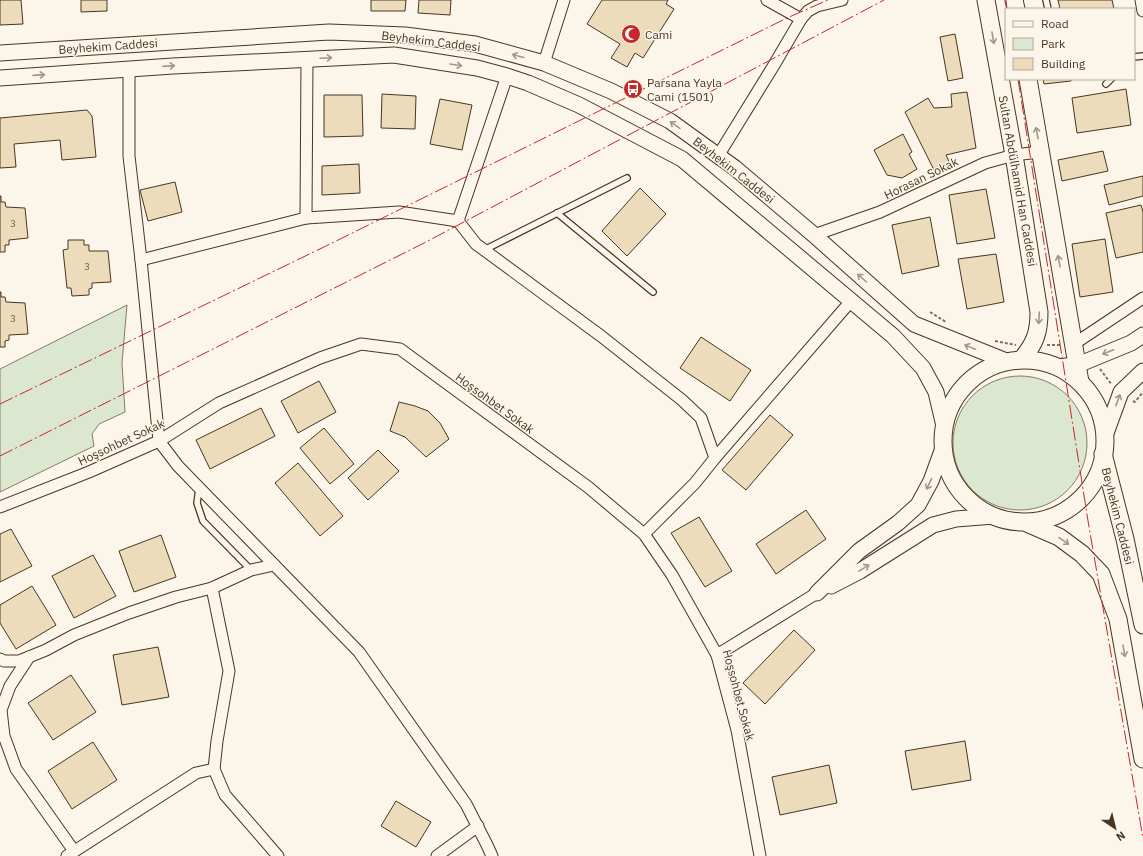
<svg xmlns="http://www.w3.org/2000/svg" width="1143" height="856" font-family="'IBM Plex Sans',sans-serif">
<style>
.green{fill:#dce7d0;stroke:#887966}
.building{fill:#ecdcbc;stroke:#4a3520}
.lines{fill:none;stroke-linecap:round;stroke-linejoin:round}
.lane-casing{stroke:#4a3520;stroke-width:8}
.street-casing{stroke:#4a3520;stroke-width:13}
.secondary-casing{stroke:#4a3520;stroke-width:17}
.primary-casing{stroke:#4a3520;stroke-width:19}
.path{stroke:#7f6f5c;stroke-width:2;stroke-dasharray:3 2;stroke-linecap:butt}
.lane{stroke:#fbf6e9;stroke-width:5.5}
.street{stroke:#fbf6e9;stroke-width:11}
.secondary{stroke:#fbf6e9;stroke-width:15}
.primary{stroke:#fbf6e9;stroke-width:17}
.power{stroke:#c62828;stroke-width:1;stroke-dasharray:14 3 2 3;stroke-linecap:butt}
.oneway{stroke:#a29684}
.labels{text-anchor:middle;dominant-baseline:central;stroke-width:3;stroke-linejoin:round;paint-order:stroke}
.number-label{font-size:10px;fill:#725f47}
.poi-label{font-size:12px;fill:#4a3520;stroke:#fbf6e9;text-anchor:start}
.street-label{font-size:12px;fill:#4a3520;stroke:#fbf6e9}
</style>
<rect width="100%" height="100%" fill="#fbf6e9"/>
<g class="green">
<polygon points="127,305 122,363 125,412 99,424 92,434 94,446 0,492 0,369"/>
<circle cx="1020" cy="443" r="67"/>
</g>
<g class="building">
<polygon points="0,0 21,0 23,24 0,25"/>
<polygon points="81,0 107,0 107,11 81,12"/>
<polygon points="371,0 406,0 405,11 371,11"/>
<polygon points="419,0 451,0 450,15 418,13"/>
<polygon points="602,0 668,0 666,4 674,9 643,58 635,53 627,67 611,58 620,44 587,24"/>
<polygon points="1058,0 1112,0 1114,9 1060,9"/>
<polygon points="955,34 963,78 948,81 940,37"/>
<polygon points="1043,79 1071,79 1071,81 1044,84"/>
<polygon points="1126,89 1131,125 1077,133 1072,98"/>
<polygon points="967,92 976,148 946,155 951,166 936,174 905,112 928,98 934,108 952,107 951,94"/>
<polygon points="382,94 416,96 415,129 381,128"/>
<polygon points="324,95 362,95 363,136 324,137"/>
<polygon points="440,99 472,105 462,150 430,144"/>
<polygon points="87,110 92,116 96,157 62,160 60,140 14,144 16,167 0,168 0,118"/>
<polygon points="903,134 912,152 909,154 917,169 902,178 887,175 874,150"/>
<polygon points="1103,151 1108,171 1062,181 1058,160"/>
<polygon points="359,164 360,193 322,195 322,166"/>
<polygon points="1143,176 1143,196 1109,205 1104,185"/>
<polygon points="175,182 182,212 148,221 140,190"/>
<polygon points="640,188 666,214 627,256 602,231"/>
<polygon points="986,189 995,238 957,244 949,195"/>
<polygon points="0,196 1,196 1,202 5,202 6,207 25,208 28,238 9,240 9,245 5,245 5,252 0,252"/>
<polygon points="1141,205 1143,212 1143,252 1116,258 1106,213"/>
<polygon points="930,217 939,266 902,274 892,225"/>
<polygon points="1105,239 1113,292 1080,297 1072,244"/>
<polygon points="68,240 84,240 84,245 89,245 89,251 108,251 111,282 92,283 92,288 89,289 89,295 72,296 71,288 67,288 63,250 68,249"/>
<polygon points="996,254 1004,302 967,309 958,259"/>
<polygon points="0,292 1,292 1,297 5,297 6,302 25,303 28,334 9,335 9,340 5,341 5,347 0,347"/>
<polygon points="701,337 751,370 730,401 680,368"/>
<polygon points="319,381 336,412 298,433 281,401"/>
<polygon points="399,402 415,406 428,411 440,423 449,439 426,457 405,437 390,431"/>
<polygon points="261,408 275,436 210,469 196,440"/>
<polygon points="770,415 793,435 746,490 722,470"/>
<polygon points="324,428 354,464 330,484 300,448"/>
<polygon points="378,450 399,471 368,500 348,478"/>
<polygon points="298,463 343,516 320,536 275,483"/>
<polygon points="806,510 826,539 776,574 756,544"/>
<polygon points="699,517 732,571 705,587 671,533"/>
<polygon points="11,529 32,566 0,582 0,534"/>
<polygon points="161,535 176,577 134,592 119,551"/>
<polygon points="93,555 116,596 74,618 52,576"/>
<polygon points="32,586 56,625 16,649 0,623 0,605"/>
<polygon points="794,630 815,650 765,704 743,683"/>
<polygon points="158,647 169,697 122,705 113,655"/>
<polygon points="71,675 96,712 53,740 28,703"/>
<polygon points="965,741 971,780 912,790 905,751"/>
<polygon points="93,742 117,780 72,809 48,771"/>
<polygon points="829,765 837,803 780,815 772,777"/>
<polygon points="396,801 431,822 416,847 381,826"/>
</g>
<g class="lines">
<g class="lane-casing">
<g id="lane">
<polyline points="1046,0 1048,9"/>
<polyline points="1134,57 1143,56"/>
<polyline points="1106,84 1111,79"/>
<polyline points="557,213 653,292"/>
<polyline points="484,250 627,178"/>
<polyline points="199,489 197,503 203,521 251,570"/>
</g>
</g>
<g class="street-casing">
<g id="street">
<polyline points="767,0 801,19"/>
<polyline points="1141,0 1143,11"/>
<polyline points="544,63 564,0"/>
<polyline points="129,69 129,156 141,260"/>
<polyline points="718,156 774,65 801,19 808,11 817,6 842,0"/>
<polyline points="306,218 307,59"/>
<polyline points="458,221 507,76"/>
<polyline points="814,235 880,212 985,163 1014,155 1040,152"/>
<polyline points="1074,344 1143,298"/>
<polyline points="715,458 851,301"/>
<polyline points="0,507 89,472 159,441 219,403 320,358 361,344 400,349 588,487 644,534 672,575 717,655 737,730 760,856"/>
<polyline points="212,588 229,671 217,741 214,769 225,795 278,856"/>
<polyline points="717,655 817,593"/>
<polyline points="29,657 10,686 1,710 4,736 16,769 74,851"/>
<polyline points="0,659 4,661 19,661 46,650 74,635 129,613 176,597 212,588 251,570 274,565"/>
<polyline points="67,856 196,773 214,769"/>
<polyline points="437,856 478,826"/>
<polyline points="492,856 487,845 466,804 359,652 178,466 159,441 141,260 306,218 399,212 458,221 476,244 601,336 682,400 701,418 715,458 695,483 644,534"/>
</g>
</g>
<g class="secondary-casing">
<g id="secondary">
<polyline points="0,53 329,32 405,35 475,44 544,63 611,91 670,121 735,168 814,235 914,324 1006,361"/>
<polyline points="0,78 173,66 394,55 477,68 507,76 528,83 579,105 682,159 893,336 923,368 936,392 944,426"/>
<polyline points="1060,367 1080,364 1131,343 1143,335"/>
<polyline points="1105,436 1121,392 1143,371"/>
<polyline points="831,586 860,571 933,525 956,519 994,516"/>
<polyline points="817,593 859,551 898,523 918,505 931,481 943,448"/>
</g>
</g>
<g class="primary-casing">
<g id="primary">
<path d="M986,0L1014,155L1039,312C1039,333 1035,343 1022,359"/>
<polyline points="1014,0 1016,9"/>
<polyline points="1028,79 1080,382"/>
<circle cx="1024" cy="441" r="81"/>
<polyline points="1103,454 1125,539 1143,625"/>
<polyline points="1029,524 1059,537 1082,554 1101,574 1118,619 1143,759"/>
</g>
</g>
<g class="path">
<polyline points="930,312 946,322"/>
<polyline points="995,341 1016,345"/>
<polyline points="1047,345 1061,345"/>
<polyline points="1100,369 1112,385"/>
<polyline points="1133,401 1135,402 1143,392"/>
</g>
<use href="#lane" class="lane"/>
<use href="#street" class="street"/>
<use href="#secondary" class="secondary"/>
<use href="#primary" class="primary"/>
<g class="power">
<polyline points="1006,0 1007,9"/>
<polyline points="1018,79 1089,527 1143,838"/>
<polyline points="0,404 326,246 787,18 828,0"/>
<polyline points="0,456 426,242 884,0"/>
</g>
</g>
<defs><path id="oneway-shaft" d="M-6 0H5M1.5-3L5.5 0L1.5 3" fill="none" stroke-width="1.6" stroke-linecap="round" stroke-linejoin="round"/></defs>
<g class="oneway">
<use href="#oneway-shaft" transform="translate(993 38) rotate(80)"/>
<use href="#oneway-shaft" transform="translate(518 56) rotate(-165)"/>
<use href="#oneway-shaft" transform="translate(326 58) rotate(-3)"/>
<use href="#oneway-shaft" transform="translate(456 65) rotate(9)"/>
<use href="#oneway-shaft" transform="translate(169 66) rotate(-4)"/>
<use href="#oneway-shaft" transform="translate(39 75) rotate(-4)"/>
<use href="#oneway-shaft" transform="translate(675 125) rotate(-145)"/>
<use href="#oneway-shaft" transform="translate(1037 133) rotate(-100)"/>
<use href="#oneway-shaft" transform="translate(1059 261) rotate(-100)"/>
<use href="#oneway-shaft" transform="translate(862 278) rotate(-138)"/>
<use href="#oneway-shaft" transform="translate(1039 318) rotate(93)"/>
<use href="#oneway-shaft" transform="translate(970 347) rotate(-158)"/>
<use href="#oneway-shaft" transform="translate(1108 352) rotate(158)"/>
<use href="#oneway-shaft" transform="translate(1118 400) rotate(-70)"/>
<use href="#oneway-shaft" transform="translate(929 484) rotate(116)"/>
<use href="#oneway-shaft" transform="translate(1064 541) rotate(35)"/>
<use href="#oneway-shaft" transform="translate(864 568) rotate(-31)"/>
<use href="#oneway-shaft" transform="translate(1124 651) rotate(80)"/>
</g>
<defs>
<g id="mosque-disc" transform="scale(1)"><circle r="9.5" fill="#c62828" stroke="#fbf6e9"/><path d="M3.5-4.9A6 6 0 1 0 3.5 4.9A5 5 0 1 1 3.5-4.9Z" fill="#fff"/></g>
<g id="bus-disc" transform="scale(1)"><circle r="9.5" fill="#c62828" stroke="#fbf6e9"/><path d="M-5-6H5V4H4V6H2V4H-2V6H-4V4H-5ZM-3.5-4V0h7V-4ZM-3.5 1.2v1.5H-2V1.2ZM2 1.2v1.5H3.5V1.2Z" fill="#fff"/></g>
</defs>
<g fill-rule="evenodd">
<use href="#mosque-disc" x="631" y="34"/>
<use href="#bus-disc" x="633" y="89"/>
</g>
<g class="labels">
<g class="number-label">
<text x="13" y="223">3</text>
<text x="87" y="266">3</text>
<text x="13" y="318">3</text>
</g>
<g class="poi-label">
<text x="645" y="34">Cami</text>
<text x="647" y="82">Parsana Yayla<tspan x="647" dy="14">Cami (1501)</tspan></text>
</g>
<g class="street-label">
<text transform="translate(431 41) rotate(7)">Beyhekim Caddesi</text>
<text transform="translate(108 46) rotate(-4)">Beyhekim Caddesi</text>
<text transform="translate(734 170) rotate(38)">Beyhekim Caddesi</text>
<text transform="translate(921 178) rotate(-26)">Horasan Sokak</text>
<text transform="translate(1018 181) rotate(80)">Sultan Abdülhamid Han Caddesi</text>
<text transform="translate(495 403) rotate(36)">Hoşsohbet Sokak</text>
<text transform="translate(121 442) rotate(-25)">Hoşsohbet Sokak</text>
<text transform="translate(1118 516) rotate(76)">Beyhekim Caddesi</text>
<text transform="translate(739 695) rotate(75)">Hoşsohbet Sokak</text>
</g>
</g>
<rect x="1005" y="8" width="130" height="72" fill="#fbf6e9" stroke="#b4a999"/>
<rect x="1013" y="21" width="20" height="6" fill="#fbf6e9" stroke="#b4a999"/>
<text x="1041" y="28" font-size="12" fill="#4a3520">Road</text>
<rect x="1013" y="38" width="20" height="12" fill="#dce7d0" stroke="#b4a999"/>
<text x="1041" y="48" font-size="12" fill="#4a3520">Park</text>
<rect x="1013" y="58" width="20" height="12" fill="#ecdcbc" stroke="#b4a999"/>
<text x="1041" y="68" font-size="12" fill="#4a3520">Building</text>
<g transform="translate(1115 828) rotate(145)" stroke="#fbf6e9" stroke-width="3" paint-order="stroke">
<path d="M0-3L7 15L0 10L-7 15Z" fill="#4a3520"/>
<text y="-6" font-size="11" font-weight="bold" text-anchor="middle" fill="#4a3520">N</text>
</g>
</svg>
